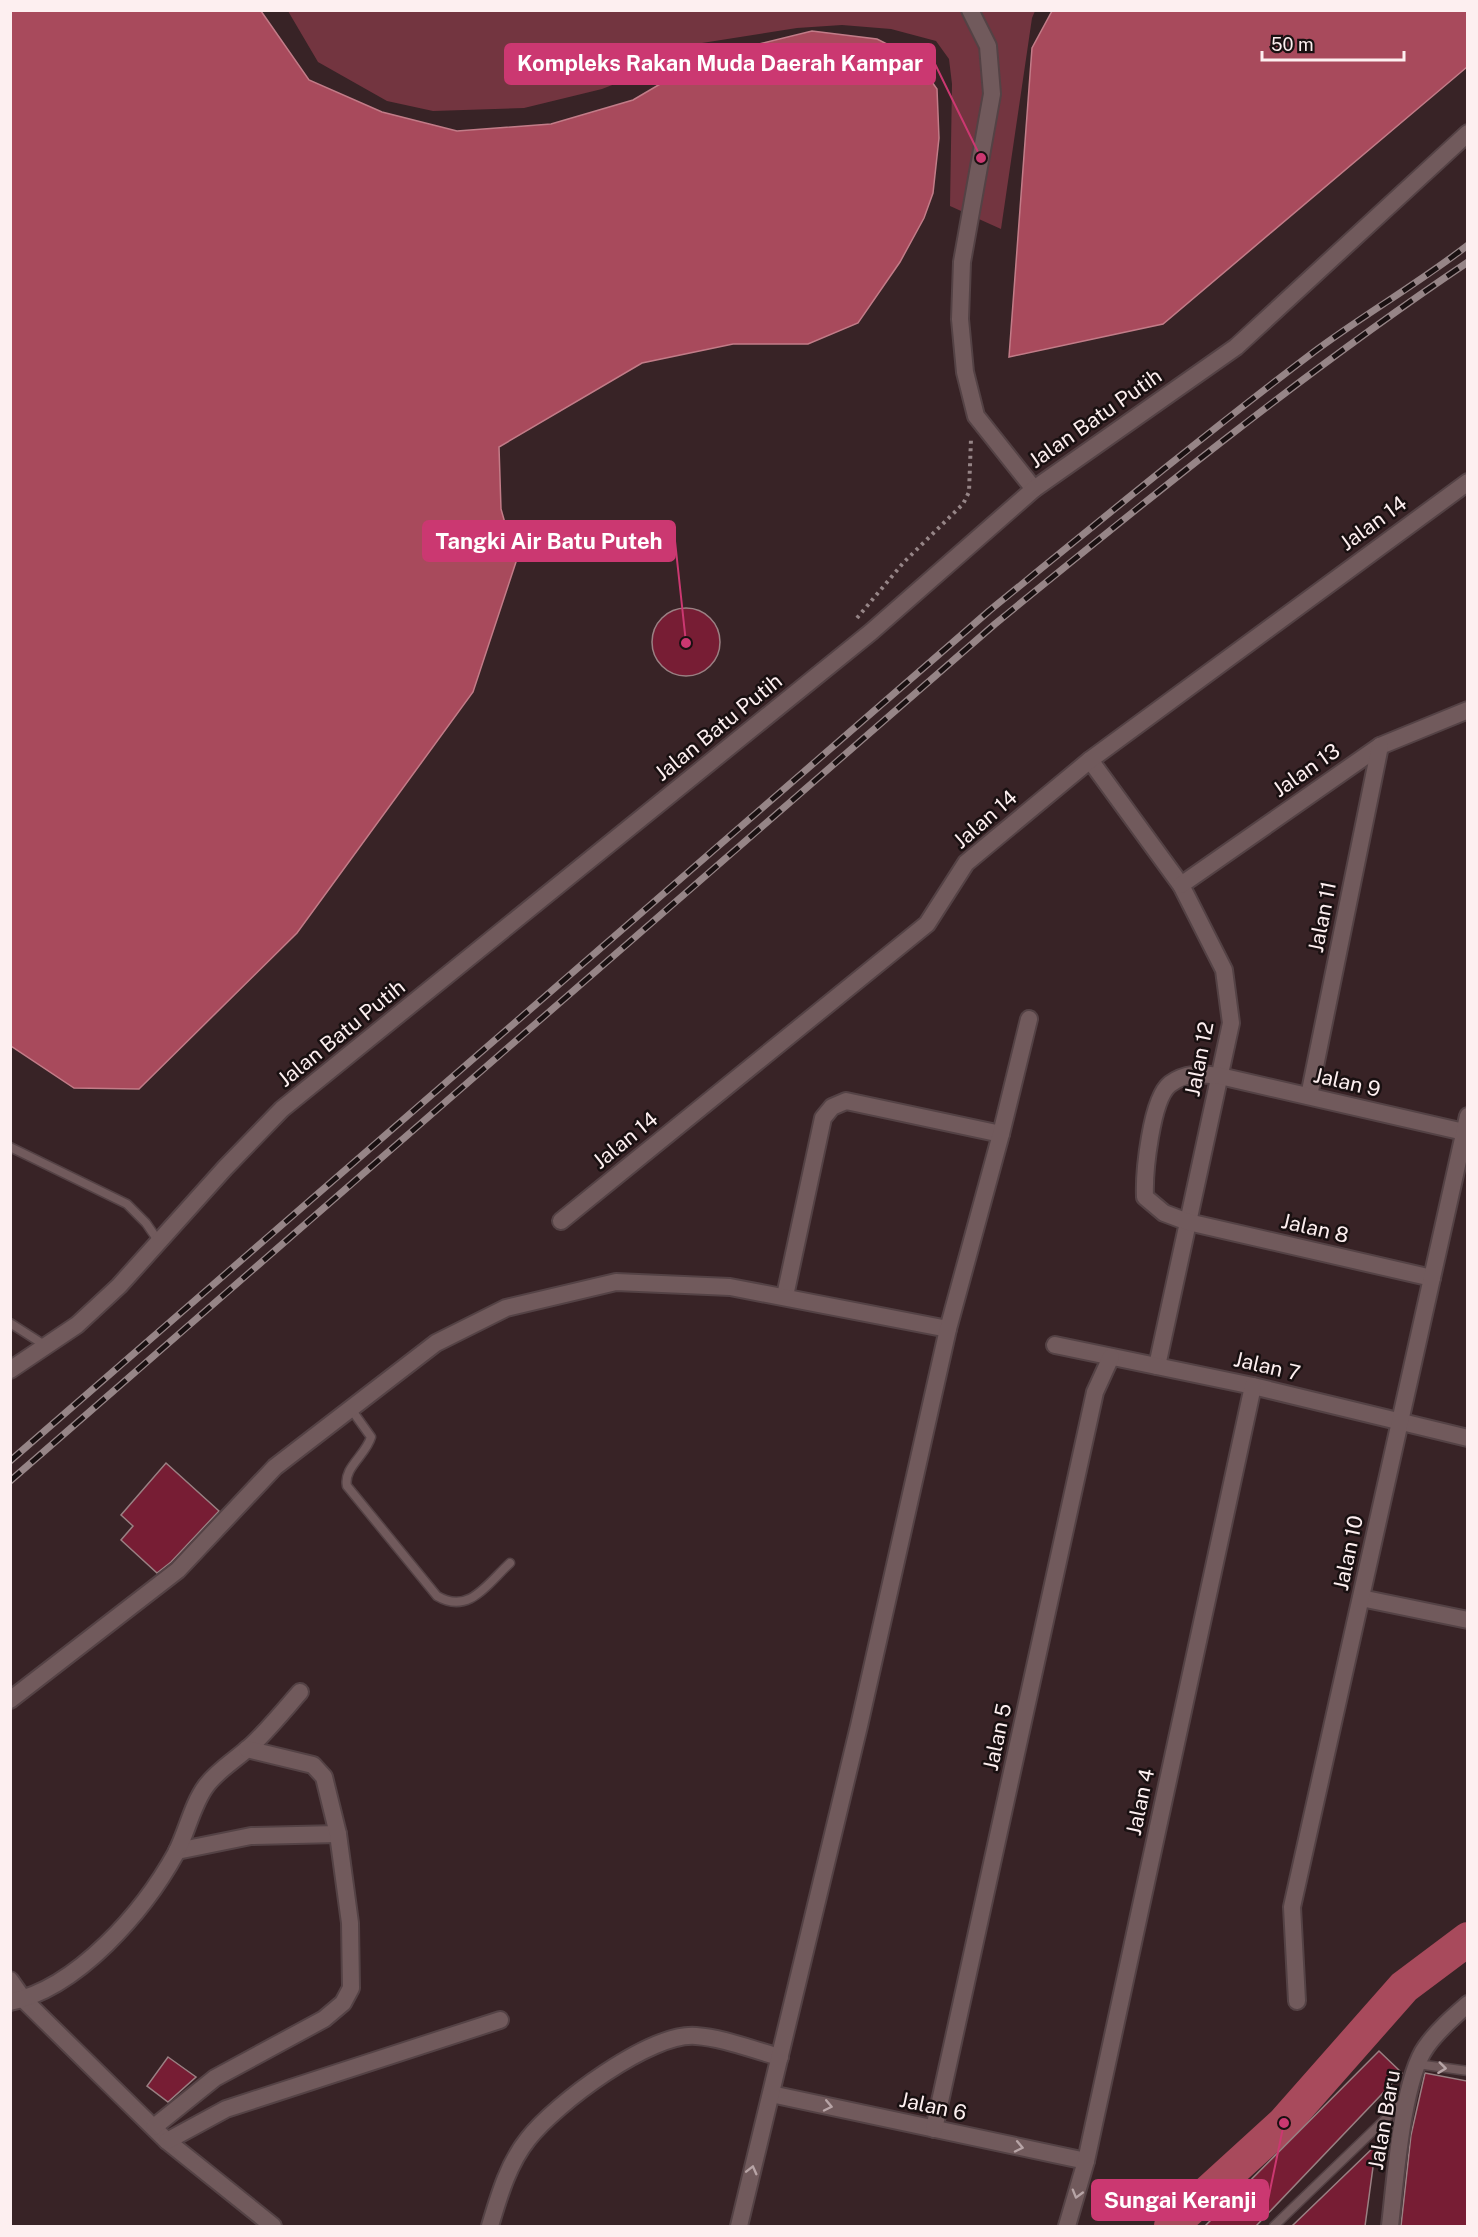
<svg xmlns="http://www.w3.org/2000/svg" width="1478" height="2237" font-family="'Public Sans',sans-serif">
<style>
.green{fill:#733540}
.water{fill:#a84a5c;stroke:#c27c88;stroke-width:1.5}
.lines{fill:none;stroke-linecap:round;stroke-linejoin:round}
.river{stroke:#a84a5c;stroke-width:34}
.building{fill:#771d34;stroke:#9a8083;stroke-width:1.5}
.lane-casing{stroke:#544245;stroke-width:11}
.street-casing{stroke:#544245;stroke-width:20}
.path{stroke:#968587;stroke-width:4;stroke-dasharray:3 4.5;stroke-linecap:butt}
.lane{stroke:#715a5c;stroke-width:8}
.street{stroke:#715a5c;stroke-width:16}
.rail-casing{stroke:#968587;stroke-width:7}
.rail{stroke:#191011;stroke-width:4.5;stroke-dasharray:14;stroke-linecap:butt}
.oneway{stroke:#b7a4a6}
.labels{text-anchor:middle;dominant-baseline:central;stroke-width:5;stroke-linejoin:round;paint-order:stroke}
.street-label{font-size:21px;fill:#fdeff0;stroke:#191011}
.leader{fill:none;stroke:#cb3871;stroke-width:2}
.callout-dot{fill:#cb3871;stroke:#191011;stroke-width:2}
.callout{fill:#cb3871;stroke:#cb3871;stroke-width:2}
.callout-label{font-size:22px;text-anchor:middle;font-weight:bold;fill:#fff}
</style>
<rect width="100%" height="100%" fill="#382326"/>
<polygon class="green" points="288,11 1035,11 1032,18 1001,229 950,206 952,84 949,59 936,41 891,29 842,25 797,28 702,43 653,69 602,89 524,108 433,111 387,101 318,62"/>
<g class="water">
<polygon points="10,11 261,11 309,80 382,112 457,131 551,124 633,100 706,57 812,31 877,39 915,58 937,89 939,138 933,193 924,218 900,262 858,323 808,344 733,344 642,363 499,447 501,509 516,562 473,692 297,933 139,1089 74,1088 11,1046"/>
<polygon points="1052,11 1467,11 1467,67 1163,324 1009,357 1032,48"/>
</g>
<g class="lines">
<polyline class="river" points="1171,2226 1284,2123 1404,1987 1468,1939"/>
</g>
<g class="building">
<circle cx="686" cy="642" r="34"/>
<polygon points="166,1463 219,1511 171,1562 157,1573 121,1540 133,1526 121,1515"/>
<polygon points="1379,2051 1402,2073 1256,2226 1205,2226"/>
<polygon points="168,2057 196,2077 168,2102 147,2086"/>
<polygon points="1425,2073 1467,2081 1467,2226 1401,2226 1411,2135"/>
<polygon points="1376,2145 1365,2226 1292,2226"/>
</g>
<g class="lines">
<g class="lane-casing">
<g id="lane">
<polyline points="10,1147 127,1204 146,1223 159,1242"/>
<polyline points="10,1323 46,1346"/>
<path d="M351,1409L371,1437C366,1455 343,1468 347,1486L437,1596C469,1615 487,1584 510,1563"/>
<polyline points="1417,2064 1468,2071"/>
<polyline points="1274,2226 1403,2102"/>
</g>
</g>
<g class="street-casing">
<g id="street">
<polyline points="970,10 988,46 992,94 962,262 960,319 965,372 976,416 1034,489"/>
<polyline points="1090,760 1181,885 1224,970 1231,1023 1157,1366"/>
<polyline points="1181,885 1380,746 1468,710"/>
<polyline points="1309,1096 1380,746"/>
<polyline points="561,1221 927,924 966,863 1090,760 1468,482"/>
<path d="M1432,1278L1188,1222L1164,1213L1145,1197C1144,1173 1151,1099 1170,1084C1186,1072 1201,1074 1220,1076L1464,1132"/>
<polyline points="785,1296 823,1118 832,1107 846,1101 1001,1134"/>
<polyline points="1055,1345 1253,1386 1468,1438"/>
<polyline points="10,1370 77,1325 119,1286 225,1168 282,1109 871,632 1034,489 1236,347 1468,133"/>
<polyline points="1361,1598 1468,1620"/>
<polyline points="10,1700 178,1570 275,1467 436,1343 506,1308 616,1282 730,1287 948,1329"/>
<polyline points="177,1851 251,1836 338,1834"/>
<polyline points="10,1980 24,2000 167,2141 273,2226"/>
<polyline points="1297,2001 1292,1907 1468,1116"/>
<path d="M10,2002C78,1988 144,1911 176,1853C187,1832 192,1805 206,1786C219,1768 242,1756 257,1740C272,1725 286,1708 300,1692"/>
<polyline points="771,2094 1086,2161"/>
<polyline points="154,2127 215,2078 324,2019 343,2003 351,1988 350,1923 338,1834 324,1777 313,1765 247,1749"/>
<polyline points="934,2129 1095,1392 1111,1357"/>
<polyline points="167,2141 226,2109 500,2020"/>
<path d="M490,2226C499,2196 508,2164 528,2139C555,2104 651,2032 696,2036C724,2038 753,2050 780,2057"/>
<polyline points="739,2226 859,1726 948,1329 1001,1134 1029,1019"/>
<polyline points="1067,2226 1086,2161 1253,1386"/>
<path d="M1390,2226C1395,2184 1402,2080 1426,2047C1437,2031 1453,2017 1468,2004"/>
</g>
</g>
<polyline class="path" points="857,618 904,562 963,504 969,492 971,439"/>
<use href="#lane" class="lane"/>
<use href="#street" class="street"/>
<g class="rail-casing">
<g id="rail">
<path d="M10,1461L989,611C1097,523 1204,435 1315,351C1365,314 1419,283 1468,245"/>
<path d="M10,1481L995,624C1149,498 1303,373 1468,262"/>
</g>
</g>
<use href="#rail" class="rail"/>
</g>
<defs><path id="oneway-chevron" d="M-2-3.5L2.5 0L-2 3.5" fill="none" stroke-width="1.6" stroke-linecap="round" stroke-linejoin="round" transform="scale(1.5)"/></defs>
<g class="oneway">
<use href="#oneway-chevron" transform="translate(1442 2068) rotate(7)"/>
<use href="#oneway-chevron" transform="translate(828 2106) rotate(12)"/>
<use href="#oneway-chevron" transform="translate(1019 2147) rotate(12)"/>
<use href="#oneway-chevron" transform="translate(752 2170) rotate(-76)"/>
<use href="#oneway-chevron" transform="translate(1077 2194) rotate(106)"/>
</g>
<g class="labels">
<g class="street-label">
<text transform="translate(1095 418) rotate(-35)">Jalan Batu Putih</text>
<text transform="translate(1373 523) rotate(-36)">Jalan 14</text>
<text transform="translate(718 727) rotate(-39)">Jalan Batu Putih</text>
<text transform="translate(1306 770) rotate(-35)">Jalan 13</text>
<text transform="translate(985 819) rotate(-41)">Jalan 14</text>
<text transform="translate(1322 917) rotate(-79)">Jalan 11</text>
<text transform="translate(341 1033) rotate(-39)">Jalan Batu Putih</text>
<text transform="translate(1199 1059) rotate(-79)">Jalan 12</text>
<text transform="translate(1347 1082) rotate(13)">Jalan 9</text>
<text transform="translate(625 1140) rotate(-39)">Jalan 14</text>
<text transform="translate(1315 1228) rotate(13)">Jalan 8</text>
<text transform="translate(1267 1366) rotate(13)">Jalan 7</text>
<text transform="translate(1348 1553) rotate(-78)">Jalan 10</text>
<text transform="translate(997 1737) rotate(-78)">Jalan 5</text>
<text transform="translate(1140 1802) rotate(-78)">Jalan 4</text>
<text transform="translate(933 2106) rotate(12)">Jalan 6</text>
<text transform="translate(1384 2120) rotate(-80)">Jalan Baru</text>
</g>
</g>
<path class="leader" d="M981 158L935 64M686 643L675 541M1284 2123L1268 2200"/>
<g class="callout-dot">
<circle cx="981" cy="158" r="6"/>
<circle cx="686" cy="643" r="6"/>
<circle cx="1284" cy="2123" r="6"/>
</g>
<g class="callout">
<rect x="505" y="44" width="430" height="40" rx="6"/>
<rect x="423" y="521" width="252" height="40" rx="6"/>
<rect x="1092" y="2180" width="176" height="40" rx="6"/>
</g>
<g class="callout-label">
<text x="720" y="71">Kompleks Rakan Muda Daerah Kampar</text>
<text x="549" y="549">Tangki Air Batu Puteh</text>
<text x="1180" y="2208">Sungai Keranji</text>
</g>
<rect width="1478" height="2237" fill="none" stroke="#fdeff0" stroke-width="24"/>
<path d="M1262 51v9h142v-9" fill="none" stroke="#fdeff0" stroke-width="3"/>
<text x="1271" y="51" font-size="18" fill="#fdeff0" stroke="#191011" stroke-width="4.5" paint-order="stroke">50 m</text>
</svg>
